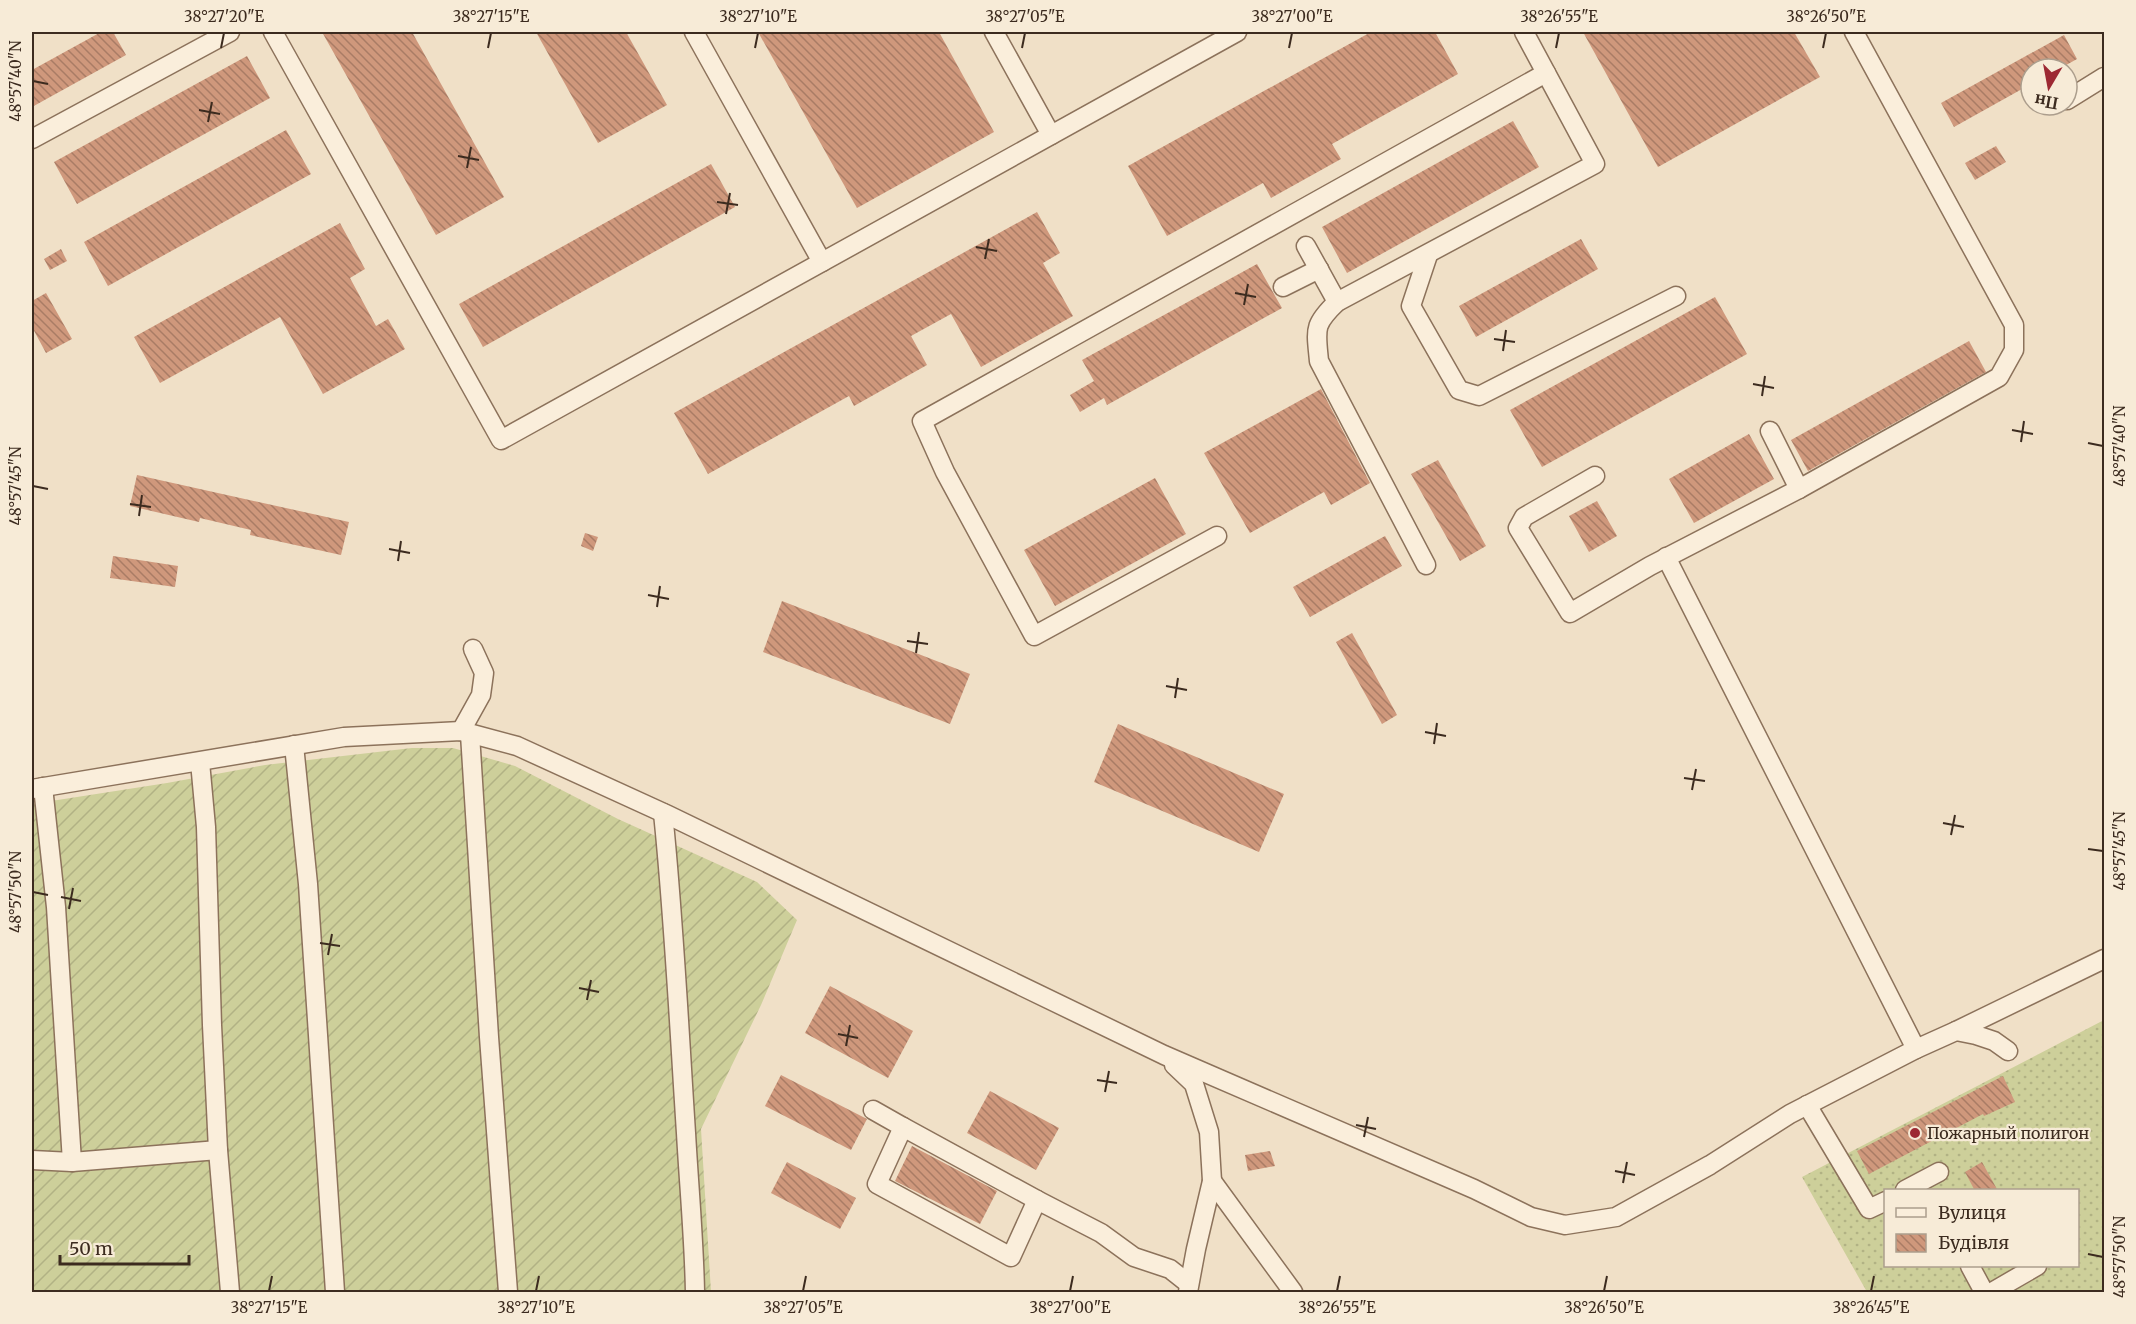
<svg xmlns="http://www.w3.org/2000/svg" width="2136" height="1324" font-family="Merriweather,serif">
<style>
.grass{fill:url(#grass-dots);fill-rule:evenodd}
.garden{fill:url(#garden-furrows)}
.building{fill:url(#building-back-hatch)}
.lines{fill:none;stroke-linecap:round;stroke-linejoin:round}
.minor-casing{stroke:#8c725b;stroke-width:21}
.minor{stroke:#faeedb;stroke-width:18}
.ticks{fill:none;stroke:#3c2b1f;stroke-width:2}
.poi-dot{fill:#9d2933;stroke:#f7ebd7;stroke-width:2}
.labels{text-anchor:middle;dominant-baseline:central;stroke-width:4.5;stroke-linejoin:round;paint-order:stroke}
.poi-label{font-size:16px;fill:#3c2b1f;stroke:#f7ebd7;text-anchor:start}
.neatline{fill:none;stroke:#3c2b1f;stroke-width:2}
.ticks-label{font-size:15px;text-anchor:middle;fill:#3c2b1f}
</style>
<defs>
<pattern id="grass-dots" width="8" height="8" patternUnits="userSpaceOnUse" patternTransform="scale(1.5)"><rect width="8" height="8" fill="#cdcf9a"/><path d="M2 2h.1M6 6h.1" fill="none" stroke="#b1b284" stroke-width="1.8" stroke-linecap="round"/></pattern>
<pattern id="garden-furrows" width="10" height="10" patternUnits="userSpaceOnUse" patternTransform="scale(1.5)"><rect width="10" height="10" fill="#cdcf9a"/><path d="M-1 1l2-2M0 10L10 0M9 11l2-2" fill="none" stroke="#b1b284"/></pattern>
<pattern id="building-back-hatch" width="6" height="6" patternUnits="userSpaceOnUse" patternTransform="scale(1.5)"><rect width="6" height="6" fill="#cf987c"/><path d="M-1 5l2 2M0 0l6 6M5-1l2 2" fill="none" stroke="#a97c65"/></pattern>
</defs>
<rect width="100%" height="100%" fill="#f0e0c7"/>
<path class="grass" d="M2104,1020V1292H1867L1802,1177ZM1886,1190H2078V1266H1886Z"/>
<polygon class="garden" points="412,748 453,748 515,766 618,819 757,882 797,920 761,1005 701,1129 711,1292 32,1292 32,804 167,783 265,765"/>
<g class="building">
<polygon points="101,32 113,32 126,55 32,107 32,70"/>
<polygon points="322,32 412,32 504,197 436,235"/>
<polygon points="536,32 626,32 667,105 598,143"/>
<polygon points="758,32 939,32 994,132 857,208"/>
<polygon points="1371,32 1435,32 1458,74 1332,144 1341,159 1271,198 1263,183 1167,236 1128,166"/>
<polygon points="1583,32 1794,32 1820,77 1658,167"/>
<polygon points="2064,35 2077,59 2059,69 2031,69 2031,84 1954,127 1941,103"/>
<polygon points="247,56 270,98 77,204 54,162"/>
<polygon points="1513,121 1539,167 1347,273 1322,227"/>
<polygon points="286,130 311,174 108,286 84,242"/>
<polygon points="1996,146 2006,162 1975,180 1965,163"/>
<polygon points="711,164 735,207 483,347 459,304"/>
<polygon points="1037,212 1060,253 1043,263 1073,316 981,367 951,314 911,336 927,365 854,406 849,396 708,474 674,413"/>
<polygon points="340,223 365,269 350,278 376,326 388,319 405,349 323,394 280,317 160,383 134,337"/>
<polygon points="1581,239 1598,269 1476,337 1459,306"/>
<polygon points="61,249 67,261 50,270 44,259"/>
<polygon points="1257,264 1282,308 1107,405 1104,398 1080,412 1070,395 1094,381 1082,360"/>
<polygon points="46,293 72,339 46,353 32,327 32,301"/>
<polygon points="1715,297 1747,354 1542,467 1510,410"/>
<polygon points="1969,341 1986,372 1808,471 1791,440"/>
<polygon points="1321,389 1370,483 1331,505 1324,492 1250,533 1204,453"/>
<polygon points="1749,434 1774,479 1694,523 1669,479"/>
<polygon points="1438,460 1486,546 1460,561 1411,474"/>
<polygon points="137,475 349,522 341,555 250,535 251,530 200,518 199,522 130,506"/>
<polygon points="1155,478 1186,534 1055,606 1024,550"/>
<polygon points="1597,501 1617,536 1589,552 1569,516"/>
<polygon points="585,533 598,537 593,551 581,546"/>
<polygon points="1385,536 1402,566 1310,617 1293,587"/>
<polygon points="113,556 178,566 175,587 110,578"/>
<polygon points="782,601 970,674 950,724 763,652"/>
<polygon points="1352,633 1397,715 1382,724 1336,642"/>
<polygon points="1118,724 1284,794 1259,852 1094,782"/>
<polygon points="830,986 913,1031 888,1078 805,1033"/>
<polygon points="781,1075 867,1119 851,1150 765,1106"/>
<polygon points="2003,1076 2015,1102 1984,1116 1983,1114 1869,1174 1857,1151"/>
<polygon points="990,1091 1059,1128 1036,1170 967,1133"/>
<polygon points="912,1146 997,1191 980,1224 895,1181"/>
<polygon points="1270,1151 1275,1166 1248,1171 1245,1155"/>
<polygon points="787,1162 856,1198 840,1229 771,1193"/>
<polygon points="1982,1162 1998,1191 1975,1191 1965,1172"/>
</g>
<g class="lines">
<g class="minor-casing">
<g id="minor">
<polyline points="273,32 501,440 1237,32"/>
<polyline points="694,32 822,262"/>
<polyline points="994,32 1051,135"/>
<polyline points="2067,100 2104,77"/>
<polyline points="32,139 230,32"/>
<polyline points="1306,246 1337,302"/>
<polyline points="1428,255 1411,306 1459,390 1479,396 1676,296"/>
<polyline points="1283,287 1319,269"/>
<polyline points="1770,431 1799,489"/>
<polyline points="1595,476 1524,517 1518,528 1570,613 1650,566 1799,489 1999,377 2014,350 2014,325 1854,32"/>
<polyline points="1217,536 1034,636 945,472 922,421 1546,73"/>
<polyline points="1666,557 1916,1049"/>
<path d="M1426,565L1319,361C1316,329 1313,325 1337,302L1595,164L1524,32"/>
<polyline points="461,731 481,695 484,673 473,649"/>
<polyline points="470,734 489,1037 508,1292"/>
<polyline points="294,745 308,884 335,1292"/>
<polyline points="200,762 206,827 212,1025 218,1150"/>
<polyline points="43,787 56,907 72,1162"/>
<polyline points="32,789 344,737 461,731 517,746 668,815 1164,1055 1474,1189 1531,1217 1565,1225 1616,1217 1710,1165 1790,1114 1916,1049 1956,1031 1976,1035 1994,1041 2008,1051"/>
<path d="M663,813C674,919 679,1026 686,1133C689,1186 694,1239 695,1292"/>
<polyline points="1956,1031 2104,959"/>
<polyline points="1174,1065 1194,1084 1209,1132 1212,1181 1196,1249 1188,1292"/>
<polyline points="1807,1105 1869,1209 1886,1201"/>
<polyline points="873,1110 903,1127 877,1184 1011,1257 1037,1200 1101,1233 1134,1257 1170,1269 1189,1284"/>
<polyline points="903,1127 1037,1200"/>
<polyline points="32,1160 72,1162 218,1150 230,1292"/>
<polyline points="1212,1181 1293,1292"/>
<polyline points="1905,1190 1939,1172"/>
<polyline points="1970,1266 1984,1292"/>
<polyline points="1992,1292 2037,1266"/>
</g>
</g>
<use href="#minor" class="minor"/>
</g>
<path class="ticks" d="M221,48L224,33M488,48L491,33M755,48L758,33M1022,48L1025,33M1289,48L1292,33M1556,48L1559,33M1823,48L1826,33M33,81L48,84M199,110L220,114M208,122L212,102M458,156L479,160M467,168L471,147M717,202L738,205M726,214L730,193M976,247L997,251M985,259L989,239M1235,293L1256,297M1244,305L1248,284M1494,339L1515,342M1503,351L1506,330M1753,384L1774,388M1762,396L1765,376M2012,430L2033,434M2021,442L2024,421M2088,443L2103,446M33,486L48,489M130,504L151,507M139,516L142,495M389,549L410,553M398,561L401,541M648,595L669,599M657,607L660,586M907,641L928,644M916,653L919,632M1166,686L1187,690M1175,698L1178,678M1425,732L1446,736M1434,744L1437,723M1684,778L1705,781M1692,790L1696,769M1943,823L1964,827M1951,835L1955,815M2088,849L2103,851M33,892L48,895M61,897L81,901M69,909L73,888M320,943L340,946M328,955L332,934M579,988L599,992M587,1000L591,980M838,1034L858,1038M846,1046L850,1025M1097,1080L1117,1083M1105,1092L1109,1071M1356,1125L1376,1129M1364,1137L1368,1117M1615,1171L1635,1175M1623,1183L1627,1162M2088,1254L2103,1257M269,1291L272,1276M536,1291L539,1276M803,1291L806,1276M1070,1291L1073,1276M1337,1291L1340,1276M1604,1291L1607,1276M1871,1291L1874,1276"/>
<circle class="poi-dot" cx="1915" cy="1133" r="6"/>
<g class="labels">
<g class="poi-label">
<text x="1927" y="1133">Пожарный полигон</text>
</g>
</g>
<rect width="2136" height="1324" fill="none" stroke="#f7ebd7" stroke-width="66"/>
<rect x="1884" y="1189" width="195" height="78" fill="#f7ebd7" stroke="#ac9e8d" stroke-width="1.5"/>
<rect x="1896" y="1208" width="30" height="9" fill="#faeedb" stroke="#ac9e8d" stroke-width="1.5"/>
<text x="1938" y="1219" font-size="18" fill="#3c2b1f">Вулиця</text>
<rect x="1896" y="1234" width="30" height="18" fill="url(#building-back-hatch)" stroke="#ac9e8d" stroke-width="1.5"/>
<text x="1938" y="1249" font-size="18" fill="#3c2b1f">Будівля</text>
<g transform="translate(2049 87) rotate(190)"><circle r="28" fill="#f7ebd7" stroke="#ac9e8d" stroke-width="1.5"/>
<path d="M0-4.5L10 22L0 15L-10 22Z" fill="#9d2933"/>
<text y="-9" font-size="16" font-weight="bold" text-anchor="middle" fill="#3c2b1f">Пн</text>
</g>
<path d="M60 1255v9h129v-9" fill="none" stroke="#3c2b1f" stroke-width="3"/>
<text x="69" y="1255" font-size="18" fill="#3c2b1f" stroke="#f7ebd7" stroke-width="4.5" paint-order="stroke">50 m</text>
<rect x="33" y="33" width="2070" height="1258" class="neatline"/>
<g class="ticks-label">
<text x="224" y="22">38°27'20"E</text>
<text x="491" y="22">38°27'15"E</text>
<text x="758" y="22">38°27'10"E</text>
<text x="1025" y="22">38°27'05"E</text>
<text x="1292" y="22">38°27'00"E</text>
<text x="1559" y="22">38°26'55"E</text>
<text x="1826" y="22">38°26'50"E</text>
<text transform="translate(16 81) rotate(-90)" y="5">48°57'40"N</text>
<text transform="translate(2120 446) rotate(-90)" y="5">48°57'40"N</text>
<text transform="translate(16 486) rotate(-90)" y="5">48°57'45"N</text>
<text transform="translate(2120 851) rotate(-90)" y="5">48°57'45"N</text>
<text transform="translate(16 892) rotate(-90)" y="5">48°57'50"N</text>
<text transform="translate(2120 1257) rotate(-90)" y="5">48°57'50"N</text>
<text x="269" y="1313">38°27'15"E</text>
<text x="536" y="1313">38°27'10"E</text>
<text x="803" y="1313">38°27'05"E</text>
<text x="1070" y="1313">38°27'00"E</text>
<text x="1337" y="1313">38°26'55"E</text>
<text x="1604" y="1313">38°26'50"E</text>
<text x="1871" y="1313">38°26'45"E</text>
</g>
</svg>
